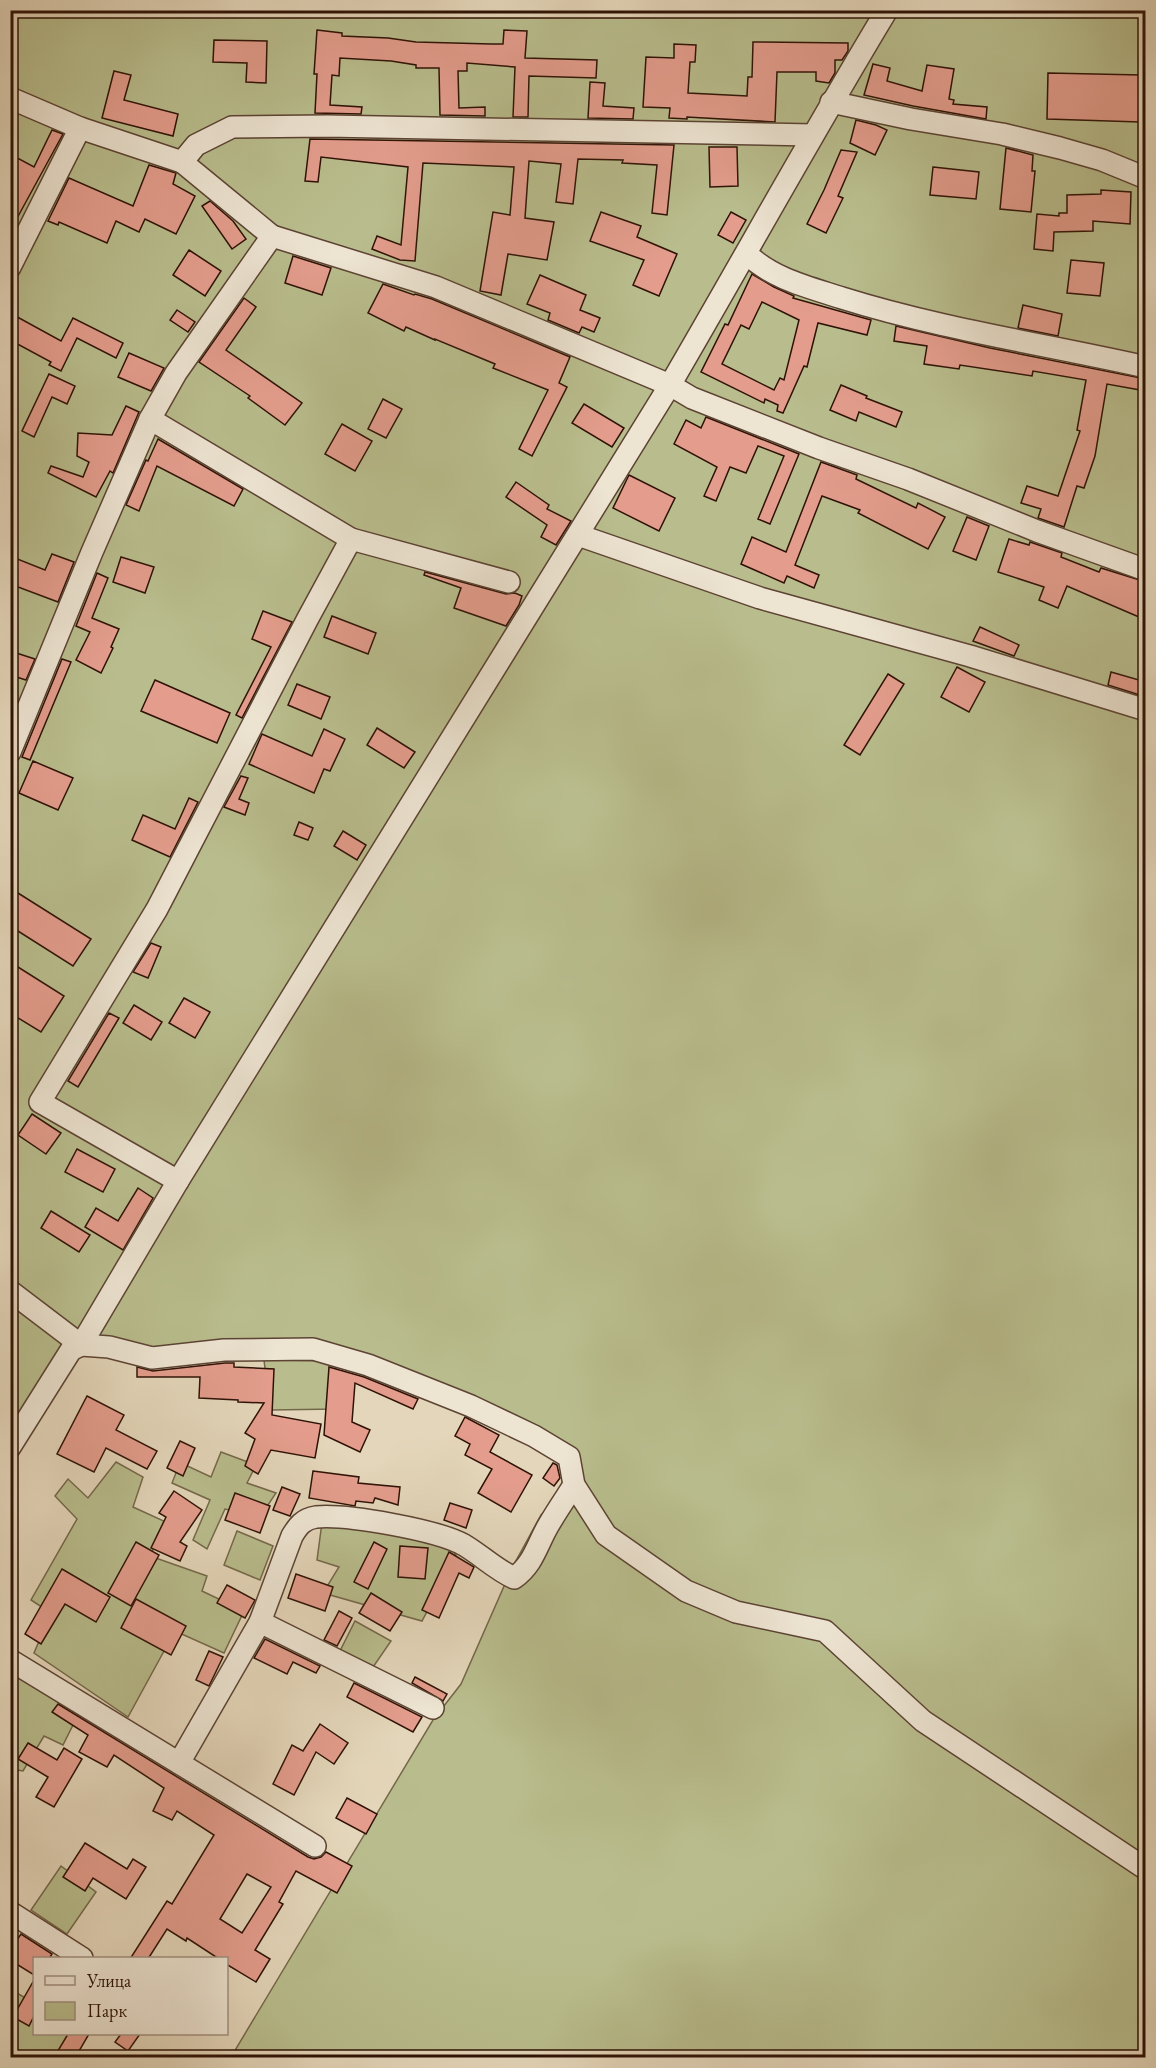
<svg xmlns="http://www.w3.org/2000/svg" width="1156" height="2068" font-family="'EB Garamond',serif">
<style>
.green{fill:#b9bd8d;stroke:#74684a;stroke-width:1.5}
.building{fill:#e49d8d;stroke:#2e1206;stroke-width:1.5;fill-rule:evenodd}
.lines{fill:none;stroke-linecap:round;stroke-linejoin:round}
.minor-casing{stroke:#5c4333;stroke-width:24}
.minor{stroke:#ede4d2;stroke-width:21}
</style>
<rect width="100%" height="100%" fill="#e4d6ba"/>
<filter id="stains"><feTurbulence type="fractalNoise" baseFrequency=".00333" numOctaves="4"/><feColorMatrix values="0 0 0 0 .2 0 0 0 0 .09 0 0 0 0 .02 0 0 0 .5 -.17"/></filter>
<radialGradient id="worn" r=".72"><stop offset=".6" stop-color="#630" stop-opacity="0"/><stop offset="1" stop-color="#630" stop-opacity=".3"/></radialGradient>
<g class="green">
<polygon points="11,11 624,11 898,14 1145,11 1145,2057 231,2057 433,1720 461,1684 512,1568 541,1515 574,1485 569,1457 313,1349 152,1358 78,1339 11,1444"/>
<polygon points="264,1360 336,1361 337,1409 270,1410"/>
<polygon points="221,1452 256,1465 247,1483 276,1493 260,1517 225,1509 207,1549 193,1540 210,1500 172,1483 181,1460 181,1463 211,1477"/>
<polygon points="116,1462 143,1477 133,1507 166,1522 150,1556 207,1576 202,1591 244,1611 224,1653 175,1631 128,1717 34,1653 51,1613 31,1600 77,1519 55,1496 68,1479 88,1498"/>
<polygon points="323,1515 447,1535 456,1556 422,1621 323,1593 339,1567 317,1560"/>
<polygon points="237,1531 273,1546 260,1580 224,1565"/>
<polygon points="355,1621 391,1641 371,1670 338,1655"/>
<polygon points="10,1668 79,1713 63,1745 44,1736 23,1771 11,1769"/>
<polygon points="61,1866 96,1892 67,1934 31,1910"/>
<polygon points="10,1989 34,2003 34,2034 77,2034 60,2057 11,2057"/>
</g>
<g class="building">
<polygon points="317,30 342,33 342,36 388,38 416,42 491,44 503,44 504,30 527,31 525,58 597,60 596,78 529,76 528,117 513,117 515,67 467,63 467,71 458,71 459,108 485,107 485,116 440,115 439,68 416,68 416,65 391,61 340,58 339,76 332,75 330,105 362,107 361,114 315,113 317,74 314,74"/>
<polygon points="214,40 267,41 266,83 246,82 247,63 213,62"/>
<polygon points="753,42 848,43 848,51 842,60 835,60 835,73 829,83 816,81 816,72 777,72 775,122 687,117 687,119 669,118 670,108 643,107 646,57 674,58 674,44 696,45 695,62 690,62 688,93 747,96 748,77 752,77"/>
<polygon points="873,64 890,68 887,81 922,91 927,65 954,69 949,99 954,100 953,104 987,107 986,119 913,106 864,95"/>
<polygon points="114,71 131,75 124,100 178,114 173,136 102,118"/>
<polygon points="1048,73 1141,75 1140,122 1047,119"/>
<polygon points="590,82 605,83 603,106 634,108 633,119 588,118"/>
<polygon points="856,120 876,125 887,130 875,155 850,143"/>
<polygon points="52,130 63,134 10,231 10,154 34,167"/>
<polygon points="310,139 674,145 667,215 652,213 657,165 622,163 623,160 578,159 573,204 556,202 561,164 529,161 525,218 554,222 547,260 508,254 501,295 480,291 493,212 510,215 514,167 423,163 415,261 400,260 372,249 377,236 401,245 408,167 321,157 318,182 305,181"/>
<polygon points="709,147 737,147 738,186 710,187"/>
<polygon points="1006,148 1033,155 1032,171 1035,171 1031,212 1000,209"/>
<polygon points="841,150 857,152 838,196 843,198 826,233 807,224 824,190"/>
<polygon points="149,165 176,173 173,184 195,196 176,234 145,219 139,232 116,221 107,243 59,222 58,225 48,221 69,178 133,206"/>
<polygon points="933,167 979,172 976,199 930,195"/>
<polygon points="1101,190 1131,192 1130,224 1093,221 1093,231 1054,232 1053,251 1034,249 1037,214 1059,216 1059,213 1067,213 1067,195 1101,194"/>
<polygon points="210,201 233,221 246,239 232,249 202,206"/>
<polygon points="601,212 641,226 637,237 677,254 659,296 633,285 644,260 590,241"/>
<polygon points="731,212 746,220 733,243 718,235"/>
<polygon points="189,250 221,271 205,296 173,275"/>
<polygon points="293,256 331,268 322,295 285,283"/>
<polygon points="1071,260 1104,263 1100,296 1067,293"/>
<path d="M752,274L774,287L794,296L793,298L871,320L867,335L818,323L807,367L804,366L783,413L777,411L778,405L765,399L764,403L701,372L725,324L728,325ZM762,302L799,320L784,380L780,378L774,390L722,364L741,325L749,329Z"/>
<polygon points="540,275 586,295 580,310 600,318 594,332 582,327 579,333 548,320 550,313 527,304"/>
<polygon points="383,284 414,295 415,294 432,299 570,357 559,383 567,387 532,456 519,449 548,390 493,368 495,364 435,339 435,340 406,327 404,331 368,313"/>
<polygon points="244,298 256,307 226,350 302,403 285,425 248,398 250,396 199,362"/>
<polygon points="1023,305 1062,314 1058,336 1018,328"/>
<polygon points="177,310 195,322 188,332 170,320"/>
<polygon points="10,313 61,341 73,318 123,343 116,358 77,338 61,371 49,365 51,362 10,340"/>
<polygon points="896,326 990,348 1146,379 1146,391 1107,384 1095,456 1084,488 1077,486 1064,527 1038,518 1041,509 1021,503 1027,486 1058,496 1080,431 1077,430 1086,380 1033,371 1032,376 960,365 959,369 924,364 927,346 894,341"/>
<polygon points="129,353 164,368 151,391 118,377"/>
<polygon points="49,374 75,386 67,404 52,397 34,437 22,431"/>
<polygon points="841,385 867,396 866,398 902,412 896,427 859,412 856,421 830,410"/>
<polygon points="383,399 402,409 386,438 368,429"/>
<polygon points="584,404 624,428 612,447 572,423"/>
<polygon points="126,406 139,412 113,473 110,471 96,497 48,473 51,466 83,477 89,462 77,456 78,433 112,435"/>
<polygon points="706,417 799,454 770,524 758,519 784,456 758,446 746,473 730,467 716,501 704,496 717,467 674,444 686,420 701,428"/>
<polygon points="342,424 372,441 355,471 325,454"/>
<polygon points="158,439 243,489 234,506 157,466 139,511 126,505 146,460 148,461"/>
<polygon points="821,462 857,475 856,479 916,508 918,503 945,517 928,549 858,513 860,510 822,496 795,565 819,575 814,588 787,576 784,583 741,564 752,537 786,552"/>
<polygon points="629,475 675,498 659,531 613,508"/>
<polygon points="516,482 549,505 547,509 571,521 556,545 541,537 547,525 506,497"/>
<polygon points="967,517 989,526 976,560 953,551"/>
<polygon points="1009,539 1029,545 1030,542 1062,553 1061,557 1099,572 1101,568 1146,582 1146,620 1067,586 1058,608 1039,600 1044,587 998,572"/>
<polygon points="52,554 74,562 58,602 10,584 10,556 45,570"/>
<polygon points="121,557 154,567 145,593 113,582"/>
<polygon points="425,572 506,594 515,593 522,596 519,605 506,626 454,608 461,588 424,575"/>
<polygon points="97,573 108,578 92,618 119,629 111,647 113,648 101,673 76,660 90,632 76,626"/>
<polygon points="263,611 292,622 242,718 236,715 271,647 252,639"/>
<polygon points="332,616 376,633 368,654 324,637"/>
<polygon points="980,627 1019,645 1014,656 973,641"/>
<polygon points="10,651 35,659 26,680 10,675"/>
<polygon points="62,659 71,662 30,760 22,757"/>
<polygon points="957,667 985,682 969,712 941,697"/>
<polygon points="1111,672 1146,682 1146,697 1108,685"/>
<polygon points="888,674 904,684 860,755 844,745"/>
<polygon points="155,680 230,713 217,743 141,711"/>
<polygon points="297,684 330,697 321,719 288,705"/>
<polygon points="377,728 415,752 404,768 367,745"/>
<polygon points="324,729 345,739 330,771 324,769 314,793 249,764 262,734 312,756"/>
<polygon points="33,761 73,778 58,810 19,793"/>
<polygon points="241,776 248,778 239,799 249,803 245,815 224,807"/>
<polygon points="189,798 198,802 170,857 132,840 143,815 175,829"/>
<polygon points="299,822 313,828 308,840 294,835"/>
<polygon points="343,831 366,845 357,860 334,846"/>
<polygon points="10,888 91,939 73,966 10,926"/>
<polygon points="151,943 161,947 148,978 133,972"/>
<polygon points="10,962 64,996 41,1032 10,1013"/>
<polygon points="184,998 210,1012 195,1038 169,1023"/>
<polygon points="134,1005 162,1022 151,1040 123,1023"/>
<polygon points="109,1013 119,1018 78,1087 68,1081"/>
<polygon points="32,1114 61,1133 46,1154 18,1135"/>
<polygon points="77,1149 115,1169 103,1192 65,1172"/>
<polygon points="138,1188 153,1198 123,1250 85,1227 96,1208 118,1221"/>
<polygon points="51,1211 90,1235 79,1252 41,1228"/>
<polygon points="225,1363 234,1363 234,1367 274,1369 272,1415 321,1424 315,1458 271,1450 258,1474 245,1466 255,1439 245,1433 264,1403 238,1402 238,1400 199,1398 200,1377 137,1377 137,1367 153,1371"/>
<polygon points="329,1367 364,1377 418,1399 413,1409 355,1383 352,1422 370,1430 360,1452 324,1435"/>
<polygon points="87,1396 124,1415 116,1430 157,1451 147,1469 106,1448 94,1472 57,1454"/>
<polygon points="465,1417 499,1435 490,1452 532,1475 511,1512 478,1493 492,1469 465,1455 470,1444 455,1436"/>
<polygon points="180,1441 195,1448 183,1476 167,1468"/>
<polygon points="553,1463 557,1465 560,1478 554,1486 543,1478"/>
<polygon points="313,1471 359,1477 358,1483 400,1487 398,1505 375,1498 373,1503 356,1501 355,1506 309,1498"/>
<polygon points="282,1487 300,1494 290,1516 273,1510"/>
<polygon points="174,1491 202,1510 180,1542 187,1546 180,1561 151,1548 166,1517 159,1513"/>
<polygon points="235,1493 270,1506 260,1533 225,1520"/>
<polygon points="450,1503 472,1510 466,1528 444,1520"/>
<polygon points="136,1542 159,1555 131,1606 108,1593"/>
<polygon points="374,1542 387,1549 368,1589 354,1582"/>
<polygon points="400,1546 428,1548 425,1579 398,1577"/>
<polygon points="449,1552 474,1567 469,1578 459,1573 439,1618 422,1610"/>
<polygon points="62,1569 110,1597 96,1622 65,1604 41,1644 25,1634"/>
<polygon points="296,1574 333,1587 325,1611 288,1598"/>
<polygon points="227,1585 255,1600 245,1618 217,1603"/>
<polygon points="371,1593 402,1612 390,1631 359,1613"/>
<polygon points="136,1599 186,1626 171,1655 121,1628"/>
<polygon points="339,1611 352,1618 337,1646 324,1640"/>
<polygon points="265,1639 320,1666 316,1673 293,1662 287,1674 254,1658"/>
<polygon points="209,1651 223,1657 209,1686 196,1680"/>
<polygon points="415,1677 447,1694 443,1701 412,1683"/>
<polygon points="354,1683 422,1717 413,1732 347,1697"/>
<path d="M58,1704L308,1857L314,1859L321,1857L326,1852L352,1866L337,1893L296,1871L279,1902L283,1904L255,1950L270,1959L256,1982L226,1964V1959H219L187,1938L186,1941L167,1929L148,1959H130L167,1901L172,1904L214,1835L177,1811L172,1820L153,1811L164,1788L114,1755L107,1767L79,1752L88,1735L52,1712ZM247,1874L271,1887L242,1933L220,1919Z"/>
<polygon points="320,1724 348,1743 334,1764 316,1752 294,1795 273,1784 292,1745 303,1751"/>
<polygon points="28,1743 57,1760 64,1748 82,1759 54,1807 36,1797 48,1777 18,1759"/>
<polygon points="347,1798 377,1814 366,1834 336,1818"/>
<polygon points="85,1843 127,1869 133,1859 146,1867 126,1899 93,1878 85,1891 63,1877"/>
<polygon points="21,1934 52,1954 49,1959 34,1959 34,1975 10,1960 10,1950"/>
<polygon points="34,1980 34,2016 29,2026 13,2017"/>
<polygon points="68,2034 89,2034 75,2058 63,2058 56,2054"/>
<polygon points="121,2034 140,2034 128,2051 115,2042"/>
</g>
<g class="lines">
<g class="minor-casing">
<g id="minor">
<polyline points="10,98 80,128 182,162 196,145 232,127 327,126 813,135"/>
<polyline points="831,102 911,119 1002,134 1060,148 1102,160 1146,178"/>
<polyline points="272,236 436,287 670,385 692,398 819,448 908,479 1037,531 1146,570"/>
<path d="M747,254C773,279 808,287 842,298C941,329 1044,344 1146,367"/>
<polyline points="10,267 80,128"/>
<polyline points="150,419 351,539 509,582"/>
<polyline points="578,535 760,598 970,656 1146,710"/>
<polyline points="10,752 92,552 150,419 176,373 272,236 182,162"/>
<polyline points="178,1181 40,1102 157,909 307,620 351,539"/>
<polyline points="10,1291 81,1345 109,1347 152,1358 224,1350 313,1349 368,1365 471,1406 534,1436 569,1457 574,1485 606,1535 686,1591 736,1612 825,1631 923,1721 1146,1869"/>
<path d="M10,1447L71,1350L81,1345L178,1181L670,385C743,260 812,134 887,10"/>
<polyline points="260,1622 433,1708"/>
<polyline points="10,1660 315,1846"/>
<path d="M179,1763L260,1622L292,1536C298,1526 303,1519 316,1517C347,1514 437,1530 464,1545C481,1555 495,1569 514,1578C533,1565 537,1545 548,1526C556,1512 565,1499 574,1485"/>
<polyline points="10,1912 82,1958"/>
</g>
</g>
<use href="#minor" class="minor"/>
</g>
<rect width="1156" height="2068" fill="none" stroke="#e4d6ba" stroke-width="36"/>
<rect x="12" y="12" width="1132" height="2044" fill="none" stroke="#2e1206" stroke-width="3"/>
<rect x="18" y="18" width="1120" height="2032" fill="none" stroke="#2e1206" stroke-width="1.5"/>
<rect x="33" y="1957" width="195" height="78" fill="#ede4d2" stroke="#a19080" stroke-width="1.5"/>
<rect x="45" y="1976" width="30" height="9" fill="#ede4d2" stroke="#a19080" stroke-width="1.5"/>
<text x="87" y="1987" font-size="18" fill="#2e1206">Улица</text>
<rect x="45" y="2002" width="30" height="18" fill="#b9bd8d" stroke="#a19080" stroke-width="1.5"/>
<text x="87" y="2017" font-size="18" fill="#2e1206">Парк</text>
<rect width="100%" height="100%" filter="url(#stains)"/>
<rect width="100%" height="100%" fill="url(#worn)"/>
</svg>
